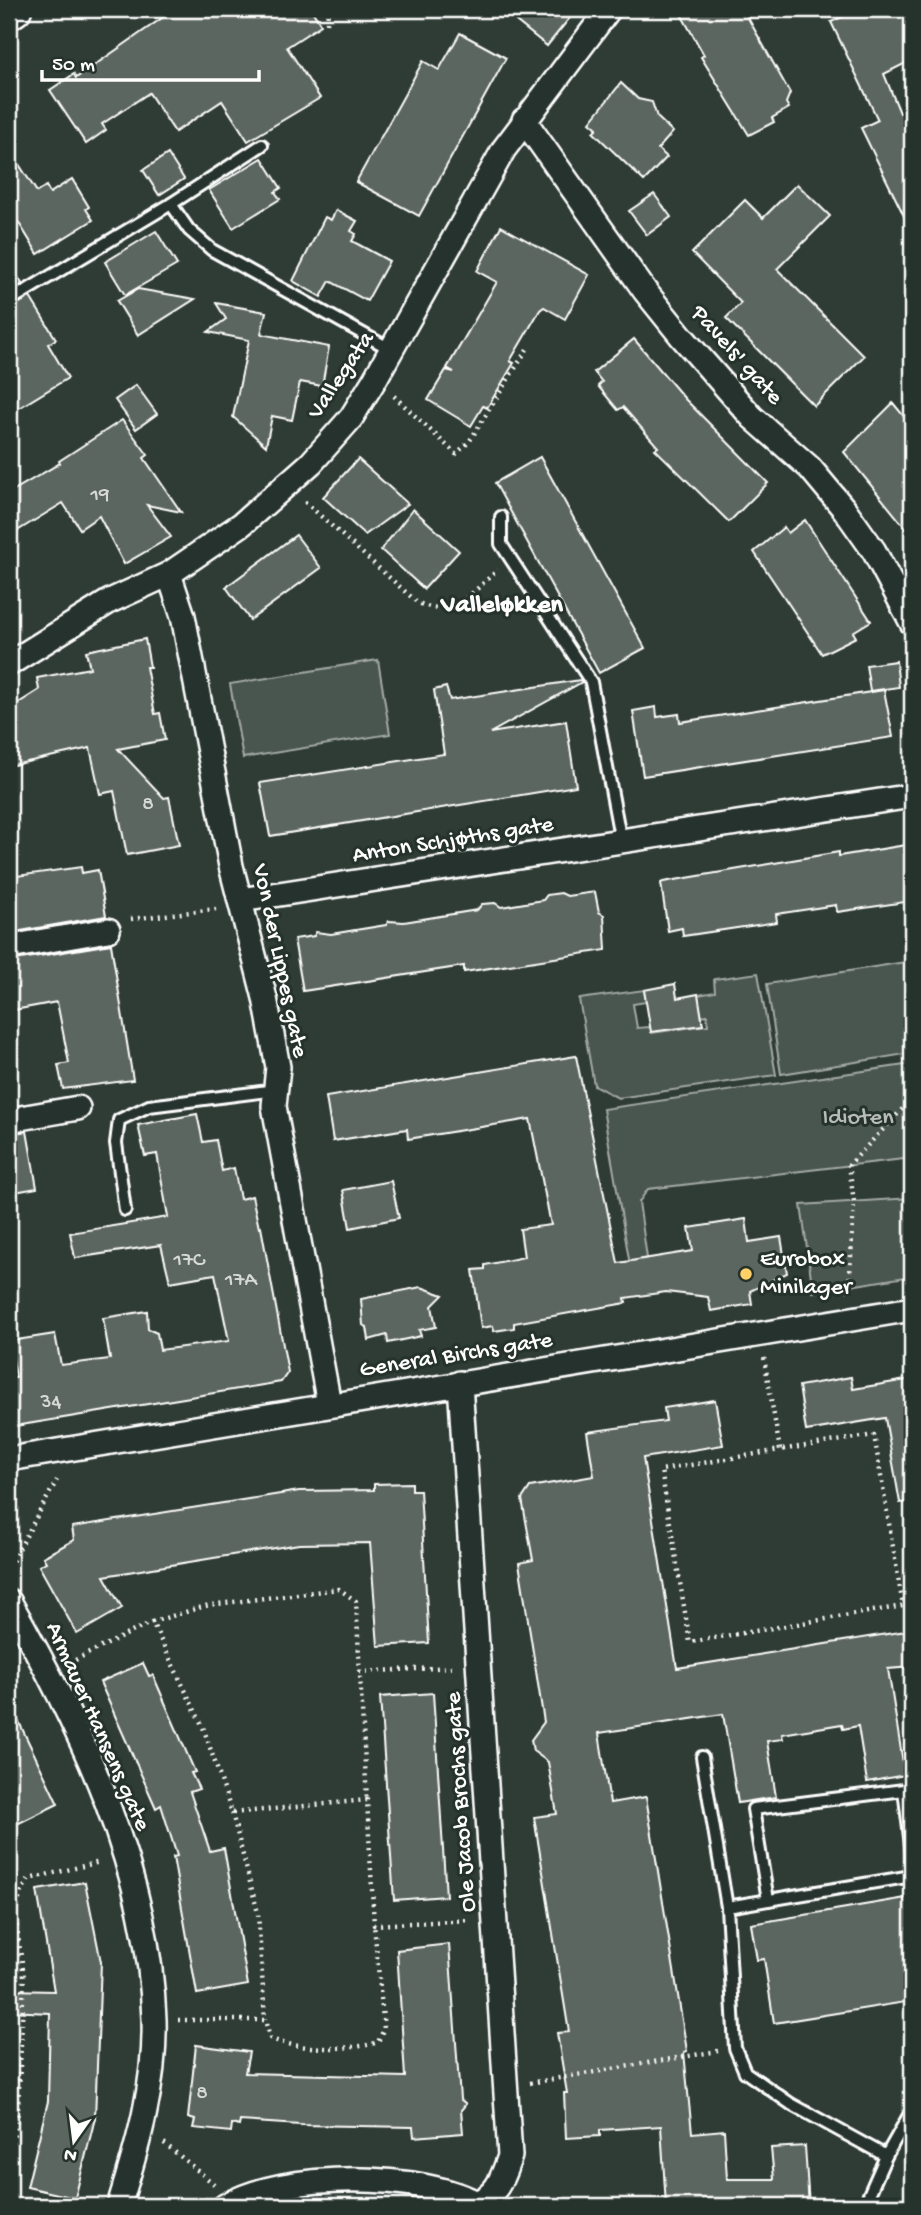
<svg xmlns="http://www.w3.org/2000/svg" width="921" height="2215" font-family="'Gochi Hand',sans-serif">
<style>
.green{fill:#4a544f;stroke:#a4aaa7;stroke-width:2}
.building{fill:#5b6661;stroke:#fff;stroke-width:2}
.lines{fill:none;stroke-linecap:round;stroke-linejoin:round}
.lane-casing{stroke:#fff;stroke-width:16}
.street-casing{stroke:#fff;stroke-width:28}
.secondary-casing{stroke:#fff;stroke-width:37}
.path{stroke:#fff;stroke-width:4.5;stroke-dasharray:2 5;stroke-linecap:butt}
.lane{stroke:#26332d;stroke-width:10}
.street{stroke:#26332d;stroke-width:23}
.secondary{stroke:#26332d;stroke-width:32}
.poi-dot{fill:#ffd166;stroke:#26332d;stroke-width:2.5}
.labels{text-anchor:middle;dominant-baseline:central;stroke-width:6;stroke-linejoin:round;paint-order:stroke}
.number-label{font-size:21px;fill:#d6d9d8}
.street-label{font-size:24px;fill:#fff;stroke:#26332d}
.park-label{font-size:24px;fill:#b7bbb9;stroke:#26332d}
.poi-label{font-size:24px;fill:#fff;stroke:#26332d;text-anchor:start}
.neighbourhood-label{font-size:26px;font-weight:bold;fill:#fff;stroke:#26332d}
</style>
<rect width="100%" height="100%" fill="#2f3b35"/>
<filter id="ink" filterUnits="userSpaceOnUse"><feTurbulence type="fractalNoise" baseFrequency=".0143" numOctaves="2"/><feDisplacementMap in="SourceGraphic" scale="14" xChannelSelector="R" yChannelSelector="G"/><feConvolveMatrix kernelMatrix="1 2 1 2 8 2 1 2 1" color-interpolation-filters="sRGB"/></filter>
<g filter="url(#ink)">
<g class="green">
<polygon points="378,660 390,734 243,758 230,684"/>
<polygon points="912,961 912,1053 781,1074 767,984"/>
<polygon points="758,973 776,1075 618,1098 594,1085 579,999 644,990 646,1002 633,1004 637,1028 650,1027 652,1033 708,1025 707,1015 701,1016 698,995 715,992 714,979"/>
<polygon points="912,1064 912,1158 648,1189 639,1202 647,1258 640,1267 630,1265 603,1109"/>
<polygon points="912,1198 912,1276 813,1292 801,1205"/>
</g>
<g class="building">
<polygon points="175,9 311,9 321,25 287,47 320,98 248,141 222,101 175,132 149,93 102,124 106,130 86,144 50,90 74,74 76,78"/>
<polygon points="501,9 577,9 547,46"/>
<polygon points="678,9 743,9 790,93 786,103 789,108 772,118 774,122 749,135 701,57 704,55"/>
<polygon points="859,9 912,9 912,60 884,74 900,113 903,112 912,130 912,232 861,128 878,120 831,22"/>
<polygon points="460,33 506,58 419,216 356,182 423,61 439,70"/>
<polygon points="621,83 638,99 652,102 657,117 673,132 658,149 667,157 644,181 593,132 597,128 590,122"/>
<polygon points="9,149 37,192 46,186 50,193 72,179 89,207 86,209 93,220 38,254 9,207"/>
<polygon points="168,154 184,179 159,195 143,170"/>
<polygon points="262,158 281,188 275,192 280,199 233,228 209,190"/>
<polygon points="797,184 830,216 777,269 864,356 814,406 726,318 741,303 692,253 745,200 763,218"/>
<polygon points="654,194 671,217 647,235 629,211"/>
<polygon points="336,210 357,221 351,231 356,234 352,241 389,261 367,301 330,281 321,297 293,281 325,217 331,220"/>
<polygon points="501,226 589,275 565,319 544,307 540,310 510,361 514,363 487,408 483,406 471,426 428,400 446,370 454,372 447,368 497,282 477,271"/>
<polygon points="156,231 177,265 125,295 105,262"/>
<polygon points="9,262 22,284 9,292"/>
<polygon points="138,289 195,299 138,335 117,301"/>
<polygon points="30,297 56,339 48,344 68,378 17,409 9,395 9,309"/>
<polygon points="216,303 266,312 261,334 329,347 322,386 300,382 292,420 272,416 266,446 233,417 249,340 208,332 226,319"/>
<polygon points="634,339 685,399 768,483 729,522 655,449 658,447 623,407 618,410 598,386 602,382 594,372"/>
<polygon points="136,385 157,414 136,429 115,400"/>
<polygon points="893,403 912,426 912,536 844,452"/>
<polygon points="122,420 148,455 144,458 181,512 147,505 171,537 124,564 99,516 80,529 63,503 9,536 9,493 60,463 59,461"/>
<polygon points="540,457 645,648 599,673 495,483"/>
<polygon points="358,459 408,504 365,535 323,497"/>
<polygon points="413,509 459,551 424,589 381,550"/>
<polygon points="805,520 871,621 853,632 856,637 822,654 754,552 784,527 788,533"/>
<polygon points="296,535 321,568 250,620 226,587"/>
<polygon points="145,639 150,667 146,667 155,714 160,713 165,740 118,749 164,798 169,797 179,845 127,855 114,791 100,794 90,748 9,766 9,709 39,690 37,678 90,668 86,651"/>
<polygon points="896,661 899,687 870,691 866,665"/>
<polygon points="580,680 582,682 490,733 566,721 576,786 270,836 260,783 444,754 434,690 446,687 450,700"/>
<polygon points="884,690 893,737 643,776 633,711 656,707 657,717 679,714 680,722"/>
<polygon points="912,844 912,901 837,912 836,905 776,914 777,922 683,936 682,928 668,931 661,883 663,882 839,852 839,856"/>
<polygon points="81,867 82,873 98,870 106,916 9,933 9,877"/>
<polygon points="595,892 599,912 604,915 606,950 464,972 464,966 303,991 294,939 314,936 316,932 331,934 386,925 389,921 404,922 477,910 482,904 495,903 501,907 543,900 547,895 561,893 567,896"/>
<polygon points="111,944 133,1080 63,1089 58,1065 69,1063 57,1002 9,1011 9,961"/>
<polygon points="675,984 677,998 698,994 703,1025 651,1032 644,990"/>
<polygon points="576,1056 618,1263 693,1251 689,1228 746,1219 749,1242 781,1237 787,1273 750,1291 752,1304 711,1311 708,1297 666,1292 625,1298 626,1303 514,1323 514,1328 494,1331 493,1326 481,1328 473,1270 485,1269 485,1265 524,1257 520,1229 551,1225 530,1119 408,1139 407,1129 333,1141 326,1097"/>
<polygon points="197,1114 203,1142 216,1140 222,1171 234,1168 240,1199 252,1196 259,1228 261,1227 288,1372 281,1382 9,1427 9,1378 16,1377 10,1341 55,1334 61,1365 110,1359 103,1318 147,1311 148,1329 157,1333 160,1350 229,1341 215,1274 170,1282 161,1245 75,1258 70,1233 168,1217 157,1154 145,1156 138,1125"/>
<polygon points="27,1131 37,1188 9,1193 9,1134"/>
<polygon points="391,1181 399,1218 350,1228 343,1190"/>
<polygon points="421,1287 443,1295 432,1306 436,1327 419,1330 421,1336 388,1343 387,1335 369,1340 367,1327 363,1325 361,1299"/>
<polygon points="851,1377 853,1389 912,1379 912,1502 900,1503 885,1418 806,1431 799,1386"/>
<polygon points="715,1400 723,1445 643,1458 677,1668 912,1630 912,1667 888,1669 905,1775 867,1782 858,1726 843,1729 842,1724 782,1734 783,1739 767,1741 776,1797 738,1803 723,1714 599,1733 610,1803 646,1797 687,2051 684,2052 692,2133 724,2130 727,2179 774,2179 771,2148 805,2146 809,2206 666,2206 661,2126 600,2130 600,2136 566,2138 564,2093 567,2093 557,2033 569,2032 534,1817 557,1814 548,1762 533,1751 531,1740 544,1722 519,1563 533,1560 522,1499 530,1487 594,1476 587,1432 666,1421 664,1408"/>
<polygon points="412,1483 412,1490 420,1490 429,1643 378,1646 370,1543 299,1544 104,1576 122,1608 77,1634 39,1566 46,1562 43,1557 74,1540 72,1527 299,1491 374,1490 374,1484"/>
<polygon points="143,1663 149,1676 153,1675 195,1772 191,1773 199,1789 190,1792 210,1851 224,1848 248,1985 197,1994 173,1857 177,1856 161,1805 156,1808 100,1682"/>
<polygon points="433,1693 446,1896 394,1900 380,1697"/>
<polygon points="9,1701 58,1804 9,1828"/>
<polygon points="85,1882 101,1962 95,2118 75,2198 27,2187 48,2101 50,2013 9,2011 9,1990 54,1991 37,1890"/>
<polygon points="912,1897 912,2001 774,2023 764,1959 757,1960 751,1924"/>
<polygon points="449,1944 460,2099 466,2104 461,2110 463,2133 414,2137 413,2127 300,2125 240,2121 239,2126 232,2124 231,2132 193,2128 195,2120 188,2118 196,2045 249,2052 245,2073 405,2077 397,1950"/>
</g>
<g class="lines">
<g class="lane-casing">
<g id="lane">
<polyline points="171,204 189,230 212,250 392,350"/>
<polyline points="9,301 171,204 262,145"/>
<polyline points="501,517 501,544 591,682 621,842"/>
<polyline points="125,1210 116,1143 119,1120 149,1106 276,1090"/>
<polyline points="702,1757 727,1907 735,2048 745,2072 791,2104 886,2156 864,2206"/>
<polyline points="768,1900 753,1809 904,1790 912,1853"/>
<polyline points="727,1907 912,1876"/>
<polyline points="886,2156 912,2110"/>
</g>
</g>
<g class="street-casing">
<g id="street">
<polyline points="524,120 645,291 682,337 752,417 810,468 845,510 874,551 912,623"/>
<polyline points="169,574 183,616 231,866 265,998 278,1067 274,1106 329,1404"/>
<polyline points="9,664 110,601 169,574 242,524 311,463 351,418 375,379 504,149 609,9"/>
<polyline points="240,900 912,796"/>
<polyline points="9,947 108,930"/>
<polyline points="9,1120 78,1108"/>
<path d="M460,1383L510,2156C502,2178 498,2194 476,2203"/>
<polyline points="9,1459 912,1309"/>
<path d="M9,1601C81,1728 149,1870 154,2019C156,2084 138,2145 119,2206"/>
<path d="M225,2206C284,2171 422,2171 482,2206"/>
</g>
</g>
<g class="secondary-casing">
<polyline id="secondary" points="9,13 15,9"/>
</g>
<g class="path">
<polyline points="327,23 328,9"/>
<polyline points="394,396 456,454 469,442 529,346"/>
<path d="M305,502L418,603C455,619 470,593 498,570"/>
<polyline points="131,919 216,909"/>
<polyline points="849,1292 854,1202 849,1165 912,1099"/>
<polyline points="764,1358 780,1450 661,1470 690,1642 903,1606 874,1435 780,1450"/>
<polyline points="9,1567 57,1480"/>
<polyline points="152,1622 209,1605 339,1589 356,1601 367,1800"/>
<polyline points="69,1663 152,1622 203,1727 232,1813 367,1800 374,1925 470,1920"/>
<polyline points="359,1672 454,1667"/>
<polyline points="232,1813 258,1913 265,2020"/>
<path d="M178,2020H265L270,2038C292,2050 355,2051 378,2042L384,2029L374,1925"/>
<polyline points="530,2083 718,2051"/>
<polyline points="164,2143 214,2184"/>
<polyline points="9,2164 18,2111 24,1976 15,1915 21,1892 29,1879 100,1862"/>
<polyline points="9,2199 24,2206"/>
</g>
<use href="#lane" class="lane"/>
<use href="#street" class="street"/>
<use href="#secondary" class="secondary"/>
</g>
</g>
<circle class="poi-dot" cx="746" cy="1274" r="7"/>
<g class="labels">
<g class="number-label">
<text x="100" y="496">19</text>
<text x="148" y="805">8</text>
<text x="189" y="1261">17C</text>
<text x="241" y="1281">17A</text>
<text x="51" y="1403">34</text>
<text x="202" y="2094">8</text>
</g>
<g class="street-label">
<text transform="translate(736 356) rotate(48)">Pavels' gate</text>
<text transform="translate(342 376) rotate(-56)">Vallegata</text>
<text transform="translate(453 841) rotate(-9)">Anton Schjøths gate</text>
<text transform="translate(279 961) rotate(78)">Von der Lippes gate</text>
<text transform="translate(456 1356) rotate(-9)">General Birchs gate</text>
<text transform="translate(97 1727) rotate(66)">Armauer Hansens gate</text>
<text transform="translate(462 1802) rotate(-94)">Ole Jacob Brochs gate</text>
</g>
<g class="park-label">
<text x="858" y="1118">Idioten</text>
</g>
<g class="poi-label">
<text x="760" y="1260">Eurobox<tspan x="760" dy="28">Minilager</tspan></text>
</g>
<g class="neighbourhood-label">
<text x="502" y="606">Valleløkken</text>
</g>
</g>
<rect width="921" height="2215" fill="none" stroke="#26332d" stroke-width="35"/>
<rect x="18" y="18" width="886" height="2180" fill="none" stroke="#fff" stroke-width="2.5" filter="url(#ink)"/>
<g transform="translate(74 2141) rotate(194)" stroke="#26332d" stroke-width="5" paint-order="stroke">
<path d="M0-5L12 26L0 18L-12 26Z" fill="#ffffff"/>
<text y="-10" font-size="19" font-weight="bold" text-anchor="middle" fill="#ffffff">N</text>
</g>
<path d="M42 70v10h217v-10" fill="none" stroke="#ffffff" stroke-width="3.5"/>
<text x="52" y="70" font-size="21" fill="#ffffff" stroke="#26332d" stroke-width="5" paint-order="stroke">50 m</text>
</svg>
